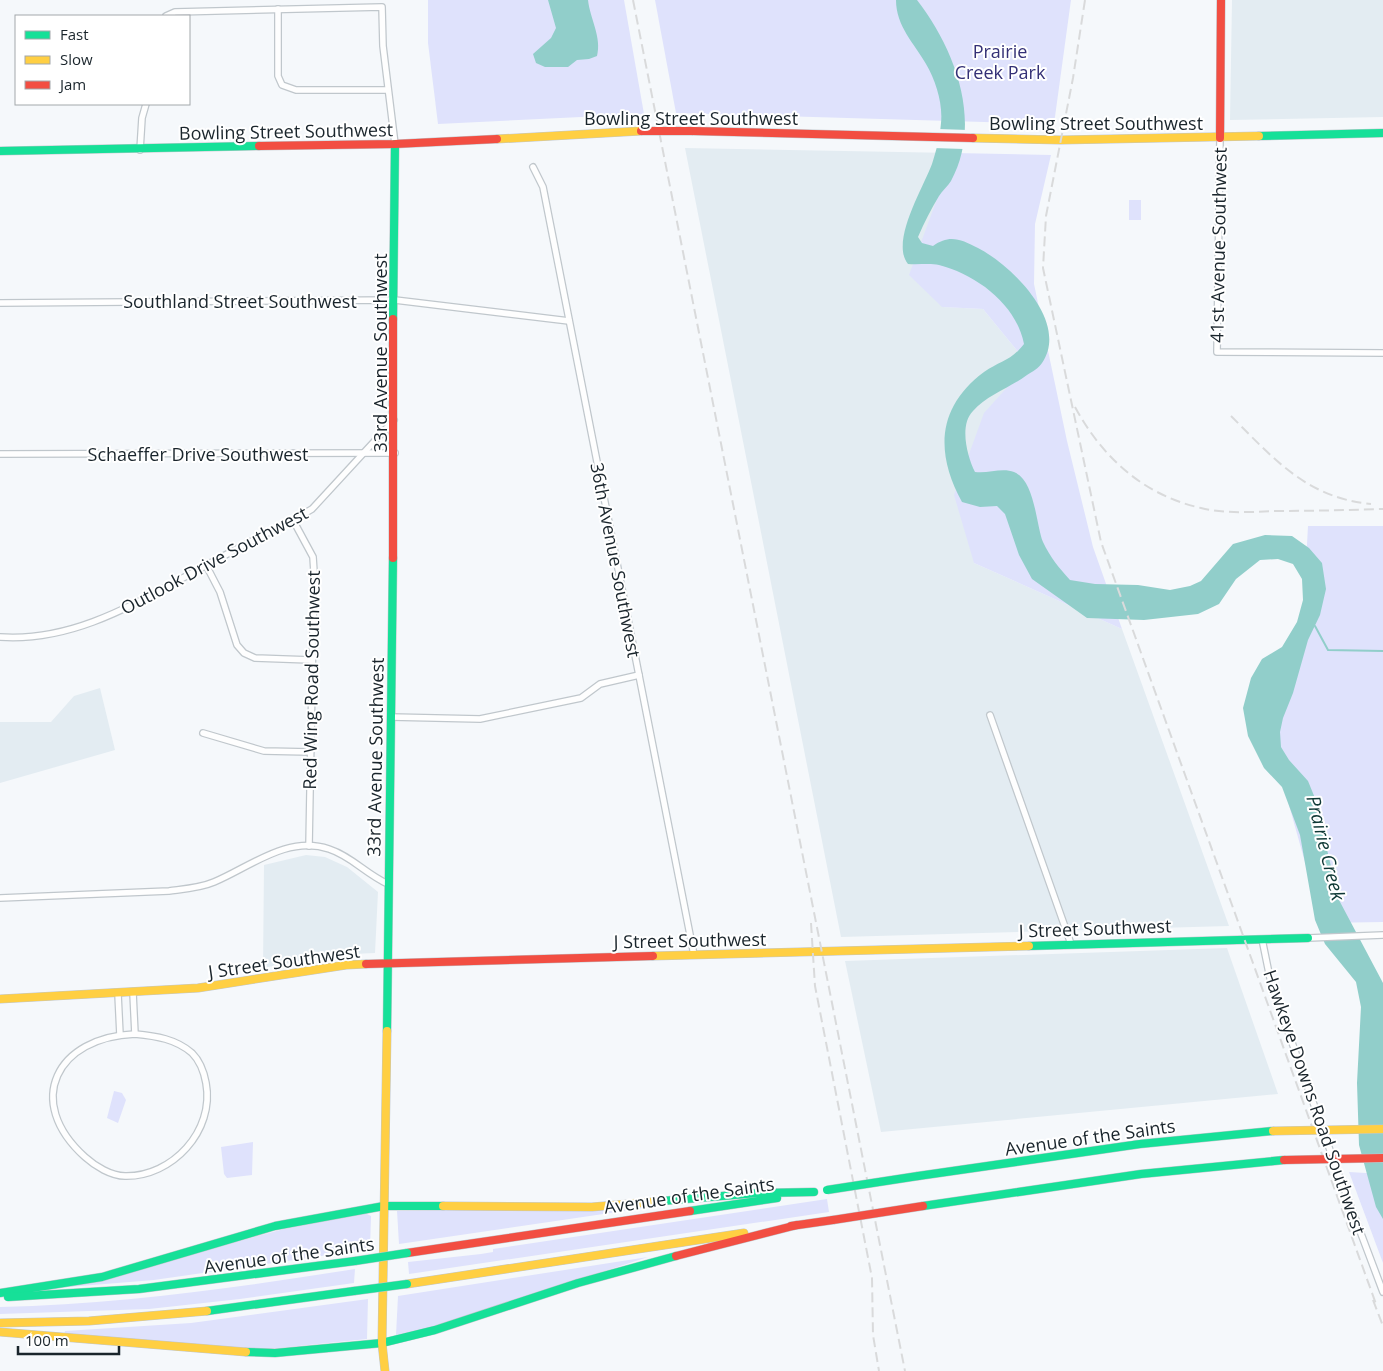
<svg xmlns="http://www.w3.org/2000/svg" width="1383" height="1371" font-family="'Open Sans',sans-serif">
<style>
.built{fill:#e3ecf2}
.green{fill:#dfe2fc}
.water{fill:#91ceca}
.pier{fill:#f5f8fb}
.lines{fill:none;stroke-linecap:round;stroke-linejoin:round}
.stream{stroke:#91ceca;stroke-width:2}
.street-casing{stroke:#c0c7cc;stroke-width:8}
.fast-casing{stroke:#c0c7cc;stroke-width:9}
.slow-casing{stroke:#c0c7cc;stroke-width:9}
.jam-casing{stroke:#c0c7cc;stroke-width:9}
.street{stroke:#fefefe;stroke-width:5.5}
.fast{stroke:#16e098;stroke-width:8}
.slow{stroke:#ffcf43;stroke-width:8}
.jam{stroke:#f24e42;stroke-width:8}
.rail{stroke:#d9dadb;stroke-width:2;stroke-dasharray:10 5;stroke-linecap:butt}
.fast-bridge-casing{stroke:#c0c7cc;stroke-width:9;stroke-linecap:butt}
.slow-bridge-casing{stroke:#c0c7cc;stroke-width:9;stroke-linecap:butt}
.jam-bridge-casing{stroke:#c0c7cc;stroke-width:9;stroke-linecap:butt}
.fast-bridge{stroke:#16e098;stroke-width:8}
.slow-bridge{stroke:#ffcf43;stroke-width:8}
.jam-bridge{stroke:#f24e42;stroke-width:8}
.labels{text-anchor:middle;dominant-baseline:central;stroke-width:4;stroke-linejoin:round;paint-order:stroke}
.park-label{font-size:18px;fill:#343076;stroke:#fff}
.street-label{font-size:18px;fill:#1a252c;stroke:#fff}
.water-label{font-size:19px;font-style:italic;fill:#0e3835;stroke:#fff}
</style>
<rect width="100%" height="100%" fill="#f5f8fb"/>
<g class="built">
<polygon points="1232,0 1383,0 1383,117 1230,120"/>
<polygon points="685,148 954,153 943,307 983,309 1028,364 974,563 1122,629 1229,926 841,937"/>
<polygon points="100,688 115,750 0,783 0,722 51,722 74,696"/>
<polygon points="306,855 325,857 347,867 378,892 375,953 330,955 263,968 264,865"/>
<polygon points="1227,948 1278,1094 881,1132 845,961"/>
</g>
<g class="green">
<polygon points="428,0 624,0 644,114 438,124 428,43"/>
<polygon points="655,0 1071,0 1054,124 676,113"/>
<polygon points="954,153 1051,155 1035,224 1034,284 1067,441 1093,547 1122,629 974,563 954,495 984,413 1028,364 983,309 942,307 909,275"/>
<rect x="1129" y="200" width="12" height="20"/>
<polygon points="1308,526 1383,526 1383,922 1322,923 1273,748 1303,617"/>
<polygon points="114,1091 122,1093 126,1100 118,1123 107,1118"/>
<polygon points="253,1142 252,1175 227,1178 224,1174 221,1147"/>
<polygon points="1349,1172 1383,1174 1383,1263"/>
<polygon points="827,1199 829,1212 409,1274 408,1262 481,1254 493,1252 493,1249"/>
<polygon points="651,1207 399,1244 397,1211"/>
<polygon points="365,1213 371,1216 370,1249 154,1280 68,1287 284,1229"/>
<polygon points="648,1257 434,1327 396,1335 398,1296"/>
<path d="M355,1269L354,1283L240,1299L149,1309L0,1314V1307C120,1304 236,1288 355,1269Z"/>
<polygon points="368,1299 367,1339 270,1349 218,1348 64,1335 65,1331 191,1323"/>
</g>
<g class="water">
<path d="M548,0H588C590,19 602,37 597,56L589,59L577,60L568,67H545L536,63L533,54L551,38L556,28Z"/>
<path d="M896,0H917C955,49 983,122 951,181C948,186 942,191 939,196C931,209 924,223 918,237L922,243L933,246C949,234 961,239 978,248C1011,265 1070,322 1042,363C1039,368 1032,372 1027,375C1011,387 987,395 973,411C959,425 967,456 975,472C988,474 1002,467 1014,472C1035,480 1036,525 1043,542C1050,557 1059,568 1070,580L1095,584L1138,585L1170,590L1190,586L1201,581L1233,544L1265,535L1292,536L1309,548L1322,563L1326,589L1320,615L1308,640L1293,693L1283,718L1280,732L1281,747L1289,760L1308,781L1319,808L1324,837L1339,900L1383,983V1219L1376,1207L1359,1145L1357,1083L1361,1007L1356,982L1325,944L1315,920L1300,835L1282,787L1264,768L1248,736L1243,708L1251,678L1262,659L1282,647L1297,622L1303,600L1302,579L1293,564L1278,559L1260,560L1236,579L1219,604L1198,614L1144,620L1087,618L1032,579L1019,555L1005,514L997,506L980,507L962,502C935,453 937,407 984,372C1000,361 1011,361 1024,344C1016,304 977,275 939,265C930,263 918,265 908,264C890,242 923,188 932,164C936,152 940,136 941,123C943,104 936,81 926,64C914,43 896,26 896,0Z"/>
</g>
<polygon class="pier" points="938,129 968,130 964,149 933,148"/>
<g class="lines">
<polyline class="stream" points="1315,626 1328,650 1383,651"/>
<g class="street-casing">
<g id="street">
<polyline points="278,9 278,76 282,85 296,90 388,90"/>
<polyline points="166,16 175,12 382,7 383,46 395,144"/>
<polyline points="1220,138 1217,352 1383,353"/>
<polyline points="140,150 142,118 146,104"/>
<polyline points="533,167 543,187 694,955"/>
<polyline points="0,303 395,300 569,321"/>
<polyline points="0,454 395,453"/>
<polyline points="293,520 313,557 314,572 309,846"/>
<polyline points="206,565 220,592 237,645 244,653 255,658 311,660"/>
<path d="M0,637C71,642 131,606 192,573C225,555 259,537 293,520L312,509L394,420"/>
<polyline points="990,715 1071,944"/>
<polyline points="391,717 480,719 581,698 600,684 639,675"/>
<polyline points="203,733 264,751 310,752"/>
<path d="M0,898L169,891C184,889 200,888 214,882C250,867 287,835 329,849C351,856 366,874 388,884"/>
<polyline points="1308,938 1383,935"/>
<polyline points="1262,939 1271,983 1337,1170 1383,1292"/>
<polyline points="133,993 135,1034"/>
<polyline points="118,994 120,1035"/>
<path d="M135,1034C156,1036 176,1039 192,1053C200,1061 204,1072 206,1083C215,1131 172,1177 125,1176C111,1176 95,1166 85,1157C23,1101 57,1037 135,1034Z"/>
</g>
</g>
<g class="fast-casing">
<g id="fast">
<polyline points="1259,136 1383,133"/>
<polyline points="0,151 259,146"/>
<polyline points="393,319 395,144"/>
<polyline points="1029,946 1308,938"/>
<polyline points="387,1031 393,558"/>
<polyline points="918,1176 1140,1144 1273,1131"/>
<polyline points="662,1201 758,1193 814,1192"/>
<polyline points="923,1206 1141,1174 1284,1160"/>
<polyline points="690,1211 777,1198"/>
<polyline points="0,1293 102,1277 275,1226 384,1206 443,1206"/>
<polyline points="8,1297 139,1289 355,1261"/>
<polyline points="207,1311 354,1291"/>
<polyline points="246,1352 275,1353 382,1343 435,1330 578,1283 676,1256"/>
</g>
</g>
<g class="slow-casing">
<g id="slow">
<polyline points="973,138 1061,140 1259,136"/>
<polyline points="497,139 641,131"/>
<polyline points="653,956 1029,946"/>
<polyline points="0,999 198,988 346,965 366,964"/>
<polyline points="443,1206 592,1207 662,1201"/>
<polyline points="407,1284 744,1233"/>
<polyline points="0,1323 89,1321 207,1311"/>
<polyline points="0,1332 246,1352"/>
<polyline points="385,1371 382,1343 387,1031"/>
</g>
</g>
<g class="jam-casing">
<g id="jam">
<polyline points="693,131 973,138"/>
<polyline points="1220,138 1221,0"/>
<polyline points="259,146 395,144 497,139"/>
<polyline points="393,319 393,558"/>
<polyline points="366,964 653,956"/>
<polyline points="791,1226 833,1220"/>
<polyline points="407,1253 690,1211"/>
<polyline points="676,1256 797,1225"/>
</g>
</g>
<use href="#street" class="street"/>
<use href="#fast" class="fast"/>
<use href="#slow" class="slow"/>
<use href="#jam" class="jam"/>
<g class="rail">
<polyline points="633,0 905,1371"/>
<polyline points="1085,0 1073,78 1046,216 1043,268 1101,542 1376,1304"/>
<path d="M1075,407C1102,457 1143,495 1201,508C1225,514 1251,512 1276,511C1312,511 1347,510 1383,509"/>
<path d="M1231,416C1274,459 1307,498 1371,504"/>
<polyline points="811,923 815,986 872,1278 873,1335 879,1371"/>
<polyline points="1373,1300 1383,1326"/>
</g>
<g class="fast-bridge-casing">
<g id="fast-bridge">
<polyline points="827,1190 918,1176"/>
<polyline points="355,1261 407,1253"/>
<polyline points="354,1291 407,1284"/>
</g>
</g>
<g class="slow-bridge-casing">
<polyline id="slow-bridge" points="1273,1131 1383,1129"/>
</g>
<g class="jam-bridge-casing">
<g id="jam-bridge">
<polyline points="641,131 693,131"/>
<polyline points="1284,1160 1383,1158"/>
<polyline points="833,1220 923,1206"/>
</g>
</g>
<use href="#fast-bridge" class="fast-bridge"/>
<use href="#slow-bridge" class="slow-bridge"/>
<use href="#jam-bridge" class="jam-bridge"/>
</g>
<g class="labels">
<g class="park-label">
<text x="1000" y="51">Prairie<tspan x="1000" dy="21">Creek Park</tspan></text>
</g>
<g class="street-label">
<text x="691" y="118">Bowling Street Southwest</text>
<text x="1096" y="123">Bowling Street Southwest</text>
<text transform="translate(286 131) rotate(-1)">Bowling Street Southwest</text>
<text transform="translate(1218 245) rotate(-89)">41st Avenue Southwest</text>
<text x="240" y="301">Southland Street Southwest</text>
<text transform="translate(380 353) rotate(-90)">33rd Avenue Southwest</text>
<text x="198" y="454">Schaeffer Drive Southwest</text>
<text transform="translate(214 560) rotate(-28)">Outlook Drive Southwest</text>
<text transform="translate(616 560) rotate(79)">36th Avenue Southwest</text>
<text transform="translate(311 680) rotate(-89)">Red Wing Road Southwest</text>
<text transform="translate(375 757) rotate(-89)">33rd Avenue Southwest</text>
<text transform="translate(1095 928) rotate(-2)">J Street Southwest</text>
<text transform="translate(690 940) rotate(-1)">J Street Southwest</text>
<text transform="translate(284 961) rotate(-8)">J Street Southwest</text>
<text transform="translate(1315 1102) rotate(71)">Hawkeye Downs Road Southwest</text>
<text transform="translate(1090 1137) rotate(-8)">Avenue of the Saints</text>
<text transform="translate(689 1195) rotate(-8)">Avenue of the Saints</text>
<text transform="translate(289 1255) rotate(-8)">Avenue of the Saints</text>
</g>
<g class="water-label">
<text transform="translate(1326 848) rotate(76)">Prairie Creek</text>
</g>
</g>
<rect x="15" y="15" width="175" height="90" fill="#ffffff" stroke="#a3a8ab"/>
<rect x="25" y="31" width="25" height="8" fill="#16e098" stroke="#a3a8ab"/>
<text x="60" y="40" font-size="15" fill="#1a252c">Fast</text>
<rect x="25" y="56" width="25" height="8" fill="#ffcf43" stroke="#a3a8ab"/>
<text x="60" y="65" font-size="15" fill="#1a252c">Slow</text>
<rect x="25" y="81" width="25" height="8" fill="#f24e42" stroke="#a3a8ab"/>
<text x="60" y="90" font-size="15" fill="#1a252c">Jam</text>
<path d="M18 1346v8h101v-8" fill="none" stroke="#1a252c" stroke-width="2.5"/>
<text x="25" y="1346" font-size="15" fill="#1a252c" stroke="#ffffff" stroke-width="4" paint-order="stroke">100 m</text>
</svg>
